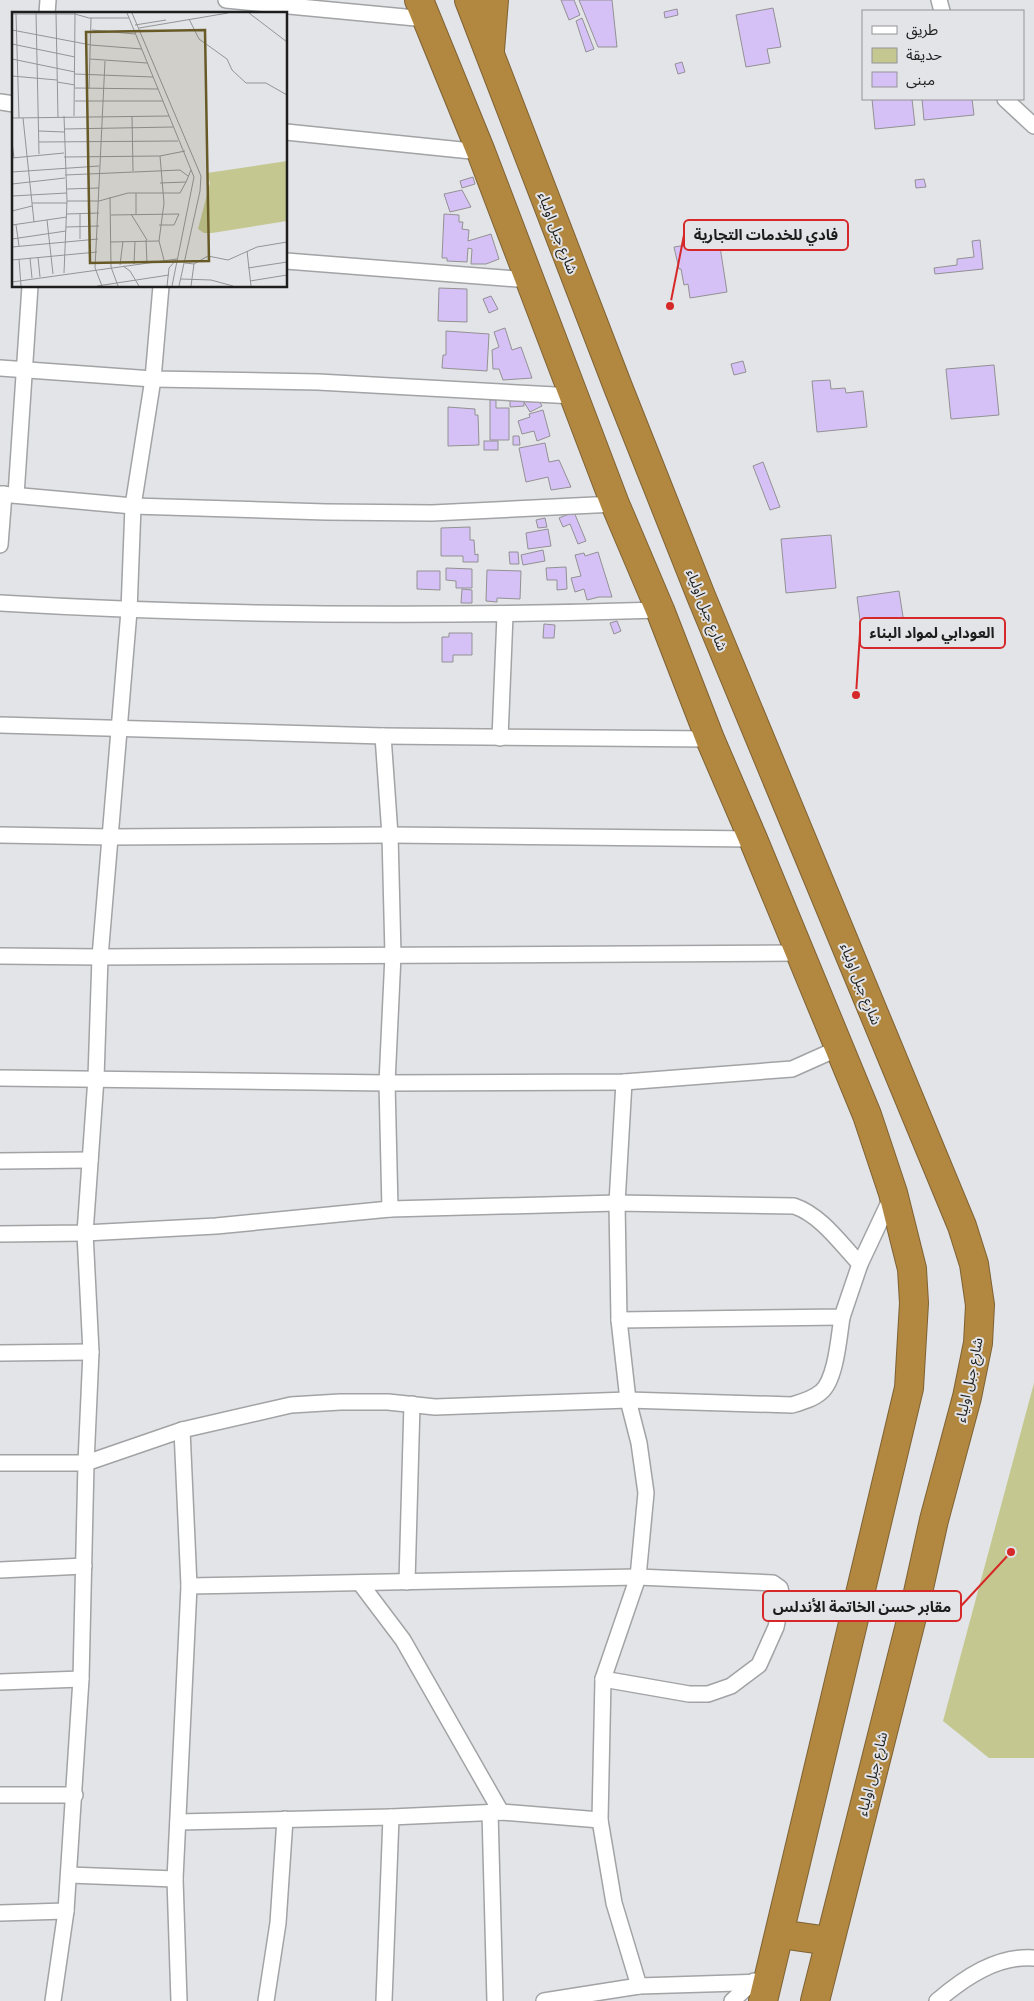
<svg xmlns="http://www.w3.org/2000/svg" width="1034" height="2001" font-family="Poppins,'Noto Sans Arabic',sans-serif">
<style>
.green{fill:#c4c890}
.building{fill:#d6c1f7;stroke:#929193}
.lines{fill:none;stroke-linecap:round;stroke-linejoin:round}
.street-casing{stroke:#a2a3a5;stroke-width:18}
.highway-casing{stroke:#7e6234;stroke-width:30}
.street{stroke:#fff;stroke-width:15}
.highway{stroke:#b28740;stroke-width:28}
.labels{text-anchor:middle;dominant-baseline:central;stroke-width:4;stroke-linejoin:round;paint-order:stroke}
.street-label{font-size:14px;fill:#1d1d1e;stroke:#e3e4e7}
.inset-road{fill:none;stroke:#949497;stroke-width:1}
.view{fill:#675a27;fill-opacity:0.15;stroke:#675a27;stroke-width:2.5}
.inset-edge{fill:none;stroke:#1d1d1e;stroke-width:2.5}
.leader{fill:none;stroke:#d62828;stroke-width:2}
.callout-dot{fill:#d62828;stroke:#e3e4e7;stroke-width:2}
.callout{fill:#e3e4e7;stroke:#d62828;stroke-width:2}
.callout-label{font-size:15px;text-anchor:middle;font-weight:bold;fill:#1d1d1e}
</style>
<rect width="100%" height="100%" fill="#e3e4e7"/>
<polygon class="green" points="1034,1383 1034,1758 989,1758 943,1721"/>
<g class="building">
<polygon points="561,0 574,0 580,15 569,20"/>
<polygon points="579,0 612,0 617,47 598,47"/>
<polygon points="773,8 781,47 767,49 770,63 746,67 736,15"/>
<polygon points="677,9 678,15 665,18 664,12"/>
<polygon points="582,18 594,49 586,52 576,21"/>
<polygon points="682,62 685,72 678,74 675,64"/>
<polygon points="872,99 912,99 915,125 875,129"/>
<polygon points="922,99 972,99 974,115 924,120"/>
<polygon points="473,177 475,184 462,188 460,181"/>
<polygon points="924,179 926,187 916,188 915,180"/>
<polygon points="462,190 471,207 450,212 444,194"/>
<polygon points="444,214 459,215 459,222 463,222 462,229 469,230 468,241 491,234 499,259 486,264 471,264 472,249 468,248 467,262 447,261 447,258 442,258"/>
<polygon points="719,240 727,292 690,298 688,284 684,285 681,269 679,269 674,247"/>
<polygon points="980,240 983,269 935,274 934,268 957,265 957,259 974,257 972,241"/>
<polygon points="439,288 467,289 467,322 438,321"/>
<polygon points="491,296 498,309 489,313 483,299"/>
<polygon points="505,328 512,350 521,347 532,378 503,380 499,369 493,369 492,350 499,347 494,332"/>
<polygon points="446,331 489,334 487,371 442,368 443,355 446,355"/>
<polygon points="743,361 746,372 734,375 731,364"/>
<polygon points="994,365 999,415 951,419 946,369"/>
<polygon points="830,380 831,389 845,388 846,393 863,391 867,427 817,432 812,381"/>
<polygon points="536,395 542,406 530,412 524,402"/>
<polygon points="524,396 524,406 510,407 510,397"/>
<polygon points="490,400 496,400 496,408 509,408 509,440 490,440"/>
<polygon points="448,407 475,409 475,415 478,415 479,445 448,446"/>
<polygon points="543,410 550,436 537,441 534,431 522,434 518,421 530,417 529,414"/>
<polygon points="513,436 519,436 520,445 513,445"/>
<rect x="484" y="441" width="14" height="9"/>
<polygon points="545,443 549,462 559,460 571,487 551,490 548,477 526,482 519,448"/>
<polygon points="763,462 780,507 770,510 753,466"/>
<polygon points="574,512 586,541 578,544 570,524 563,527 559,518"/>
<polygon points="545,518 547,527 538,528 536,520"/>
<polygon points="470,527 470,540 474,540 475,555 478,554 478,562 463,562 463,556 441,556 441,528"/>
<polygon points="548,529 551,546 528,549 526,533"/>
<polygon points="831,535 836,588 786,593 781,539"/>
<polygon points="543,550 545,561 523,565 521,555"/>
<polygon points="509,552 518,552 519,564 510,564"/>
<polygon points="598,552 612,597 599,597 587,600 584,589 575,592 571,578 581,576 575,555 584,553 585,556"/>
<polygon points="566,567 567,589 557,590 557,580 547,580 546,568"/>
<polygon points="446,568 472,569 472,588 456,588 456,581 446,580"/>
<polygon points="487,570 521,571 520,599 497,598 497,602 486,601"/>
<polygon points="417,571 440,571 440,590 417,589"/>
<polygon points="462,589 472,590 472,603 461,603"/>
<polygon points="899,591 904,623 895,624 885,632 887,641 863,644 857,597"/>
<polygon points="617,621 621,631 614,634 610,623"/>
<polygon points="544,624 555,625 554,638 543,638"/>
<polygon points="449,633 472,633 472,655 453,655 453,662 442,662 442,637 449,637"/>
</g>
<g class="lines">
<g class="street-casing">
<g id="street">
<polyline points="226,0 426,19"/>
<polyline points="939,0 942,11"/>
<polyline points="47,14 48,0"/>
<polyline points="1005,99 1034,126"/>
<polyline points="0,102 14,104"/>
<polyline points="286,132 481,152"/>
<polyline points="286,261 530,280"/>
<polyline points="0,368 153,379 318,382 574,396"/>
<polyline points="0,494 133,506 326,512 432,513 615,504"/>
<polyline points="16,495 30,286"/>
<polyline points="0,545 4,494"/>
<path d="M0,603C219,616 440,617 660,610"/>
<polyline points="0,725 383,736 710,739"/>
<polyline points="383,736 390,835 393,955 387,1083 390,1209"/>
<polyline points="500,738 505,615"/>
<polyline points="0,835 111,837 390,835 753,839"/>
<polyline points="0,956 100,957 798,953"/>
<polyline points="0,1078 387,1083 624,1082 792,1069 839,1048"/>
<polyline points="624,1082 617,1203 619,1320 628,1400 639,1443 646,1493 638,1577 603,1679 600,1820 614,1903 639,1986"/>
<polyline points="0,1161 90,1160"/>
<path d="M0,1234L85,1233L216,1226L390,1209L617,1203L794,1206C821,1215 841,1244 860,1264"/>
<polyline points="619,1320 842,1317 860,1264 892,1196"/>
<polyline points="0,1353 91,1352"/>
<path d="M0,1463H86L182,1430L291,1405L340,1402H388L435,1407L628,1400L792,1405C802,1402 813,1399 821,1392C836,1380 839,1336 842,1317"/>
<polyline points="0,1570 84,1566"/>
<polyline points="407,1582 412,1404"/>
<polyline points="360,1583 403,1640 501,1812"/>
<polyline points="189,1586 638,1577 773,1583 780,1588 782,1598 776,1627 759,1665 731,1686 708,1694 689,1694 603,1679"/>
<polyline points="0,1682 81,1679"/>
<polyline points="0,1795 75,1795"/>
<polyline points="490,1812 495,2001"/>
<polyline points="178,1822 391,1817 501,1812 600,1820"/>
<polyline points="69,1875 175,1879"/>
<polyline points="0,1913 66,1911"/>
<polyline points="53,2001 66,1911 81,1679 86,1463 91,1352 85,1233 96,1078 100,957 129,611 133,506 153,379 161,286"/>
<polyline points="179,2001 175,1879 189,1586 182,1430"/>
<polyline points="266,2001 278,1923 285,1819"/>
<polyline points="384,2001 391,1817"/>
<polyline points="544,2001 639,1986 768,1982"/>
<polyline points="732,2001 754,1981"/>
<path d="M937,2001C964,1978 997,1955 1034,1958"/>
</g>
</g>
<g class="highway-casing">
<g id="highway">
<polyline points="419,0 481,152 615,504 660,610 710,739 753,839 867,1115 893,1193 912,1269 914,1303 909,1388 763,2001"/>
<polyline points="469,0 618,387 701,596 962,1226 974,1264 980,1305 978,1343 967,1397 934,1520 917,1597 815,2001"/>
<polyline points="490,50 494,0"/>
<polyline points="780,1934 829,1941"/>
</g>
</g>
<use href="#street" class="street"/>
<use href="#highway" class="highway"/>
</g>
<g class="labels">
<g class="street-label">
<text transform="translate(558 233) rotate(69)">شارع جبل اولياء</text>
<text transform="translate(707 610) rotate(68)">شارع جبل اولياء</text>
<text transform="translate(861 984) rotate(68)">شارع جبل اولياء</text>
<text transform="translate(969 1380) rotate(-78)">شارع جبل اولياء</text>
<text transform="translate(872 1774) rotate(-76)">شارع جبل اولياء</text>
</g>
</g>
<g transform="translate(12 12)">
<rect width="275" height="275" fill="#e3e4e7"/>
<path d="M275,149V209L200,221H192L186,217L198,171L195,161Z" fill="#c4c890"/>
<path class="inset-road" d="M24,1L27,142M44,1L46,106M115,1L182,165L160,274M120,1L189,164L188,179L167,274M237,1L275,30M0,2H63L77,6H117M4,2L7,106M177,7L187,27L215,47L220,58L234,71H254L275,83M123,13L154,8M127,16L216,1M0,18L79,33L130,37M80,18L123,22M0,32L63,45M0,47L63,60M78,47L135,51M63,62L141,65M0,64L45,68M45,70L63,73M63,76L146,77M77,77L79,6M63,89H151M52,104L55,189L52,261M62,104L63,1M120,104L121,159M0,106L157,104M11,106L22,210M52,117L161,115M27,119L52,120M0,130L2,146M27,130L166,129M148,144L152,191L147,229L152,248M52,145L148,144L173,139M0,146L52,141M0,160L87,154M53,163L168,158L176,164M148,171L174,170L179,158M0,172L53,166M55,177L87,176M0,184L55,181M98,185L99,255L106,274M55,189H87L116,181H168L174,170M20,191H55M0,199L20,194M55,202L87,201M119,202L135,228M124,202V181M99,203L167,202L162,213H147M35,208L41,262M0,213L55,205M4,213L7,234M54,215L87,214M0,227L54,219M68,227V202M134,228L135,251M98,230L147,229M0,235L86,227M235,239L239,274M26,245L28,265M18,246L20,266M7,247L9,274M0,248L85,240M173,251L182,252L196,244L216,248L245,235L275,230M122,252L123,229M108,253L111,229M111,254L118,259L127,274M236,256L275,250M169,267L199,268L221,274M238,269L275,263M0,270L165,247M85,274L157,263M90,274L83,256L93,49M155,274L157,256L164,248M179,274L182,252"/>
<path class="view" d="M193,18L197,249L78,251L74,20Z"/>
<rect width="275" height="275" class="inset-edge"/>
</g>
<path class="leader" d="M670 306L684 235M856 695L860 633M1011 1552L961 1606"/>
<g class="callout-dot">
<circle cx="670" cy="306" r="5"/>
<circle cx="856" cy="695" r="5"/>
<circle cx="1011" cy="1552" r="5"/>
</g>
<g class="callout">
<rect x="684" y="220" width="164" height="30" rx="5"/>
<rect x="860" y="618" width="145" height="30" rx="5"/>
<rect x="763" y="1591" width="198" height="30" rx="5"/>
</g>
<g class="callout-label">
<text x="766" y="240">فادي للخدمات التجارية</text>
<text x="932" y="638">العودابي لمواد البناء</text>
<text x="862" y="1612">مقابر حسن الخاتمة الأندلس</text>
</g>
<rect x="862" y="10" width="162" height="90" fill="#e3e4e7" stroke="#949497"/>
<rect x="872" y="26" width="25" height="8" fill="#ffffff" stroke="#949497"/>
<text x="906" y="35" font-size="15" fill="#1d1d1e">طريق</text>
<rect x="872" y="48" width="25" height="15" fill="#c4c890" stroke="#949497"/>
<text x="906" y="60" font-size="15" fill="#1d1d1e">حديقة</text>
<rect x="872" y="72" width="25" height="15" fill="#d6c1f7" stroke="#949497"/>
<text x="906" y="85" font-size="15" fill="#1d1d1e">مبنى</text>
</svg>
